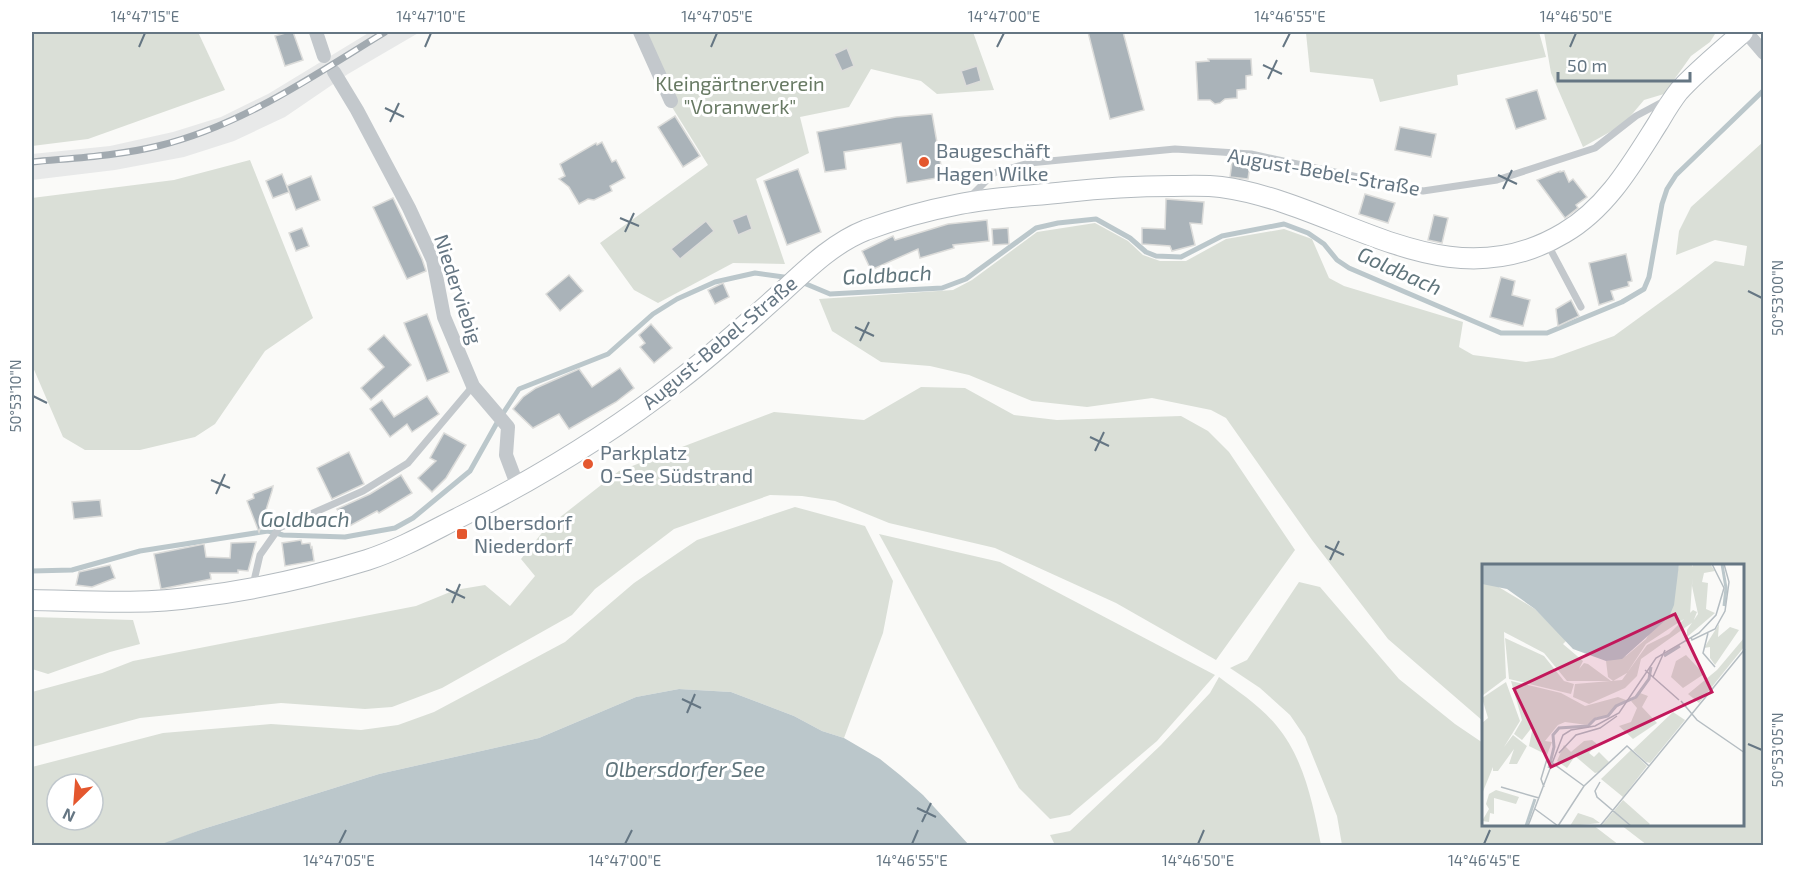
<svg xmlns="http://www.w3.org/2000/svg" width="1795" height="877" font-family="'Exo 2',sans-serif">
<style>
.built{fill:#e8e9e9}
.green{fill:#dadfd7;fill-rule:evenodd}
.water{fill:#bbc7cb}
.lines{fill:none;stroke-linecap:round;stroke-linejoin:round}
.stream{stroke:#bbc7cb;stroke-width:5}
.building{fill:#aab3b9;stroke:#dcdcda;stroke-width:1.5}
.secondary-casing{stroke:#b3babf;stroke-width:22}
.lane{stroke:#c3c8cc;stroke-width:7}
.street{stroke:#c3c8cc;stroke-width:14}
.secondary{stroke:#fff;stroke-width:20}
.rail-casing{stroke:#a2aab0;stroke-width:7}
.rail{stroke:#fff;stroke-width:4.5;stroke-dasharray:14;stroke-linecap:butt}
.ticks{fill:none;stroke:#657683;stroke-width:2}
.poi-dot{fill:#e4572e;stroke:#fff;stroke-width:2}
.labels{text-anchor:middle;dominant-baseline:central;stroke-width:6;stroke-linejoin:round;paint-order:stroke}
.park-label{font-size:20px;fill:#687a64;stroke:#fff}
.poi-label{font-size:20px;fill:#657683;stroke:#fff;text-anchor:start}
.street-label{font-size:20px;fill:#657683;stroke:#fff}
.water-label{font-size:21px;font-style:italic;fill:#60757c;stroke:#fff}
.inset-river{fill:none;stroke:#bbc7cb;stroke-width:3}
.inset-road{fill:none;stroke:#b5bdc2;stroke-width:1.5}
.view{fill:#c2185b;fill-opacity:0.15;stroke:#c2185b;stroke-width:3}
.inset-edge{fill:none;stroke:#657683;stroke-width:3}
.neatline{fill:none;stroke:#657683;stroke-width:2}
.ticks-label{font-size:15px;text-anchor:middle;fill:#657683}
</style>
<rect width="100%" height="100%" fill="#fafaf8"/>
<polygon class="built" points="370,32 420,32 348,74 285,117 234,141 184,157 115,170 32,180 32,154 110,146 173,132 221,117 268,94"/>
<g class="green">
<polygon points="32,32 198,32 225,90 88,139 32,146"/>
<polygon points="641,32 973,32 994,90 937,94 921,81 871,69 849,107 800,117 809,153 756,179 785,264 733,263 658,303 634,290 600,243 708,165 662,91"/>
<polygon points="1304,32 1539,32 1546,57 1457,75 1458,85 1380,102 1373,79 1310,72 1306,33"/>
<polygon points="1544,32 1714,32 1715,34 1710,42 1691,56 1664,94 1644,100 1628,119 1617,128 1583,147 1551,73"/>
<polygon points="1763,142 1763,845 1647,845 1621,825 1742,824 1742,565 1483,565 1483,721 1388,639 1312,540 1226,418 1211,410 1152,398 1087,407 1032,401 969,375 930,366 881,362 832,331 819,299 953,290 972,280 1037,232 1095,223 1128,241 1143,255 1160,261 1186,261 1226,239 1284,229 1312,239 1329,278 1344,286 1463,322 1459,347 1473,355 1526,362 1553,358 1614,336 1680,288 1715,261 1744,266 1747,246 1715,240 1676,255 1679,231 1691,207"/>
<polygon points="250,160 313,318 265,351 215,424 195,437 140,450 85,450 63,437 32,365 32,198 174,180"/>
<polygon points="921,387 965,388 1014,415 1057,420 1181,416 1208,431 1229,452 1295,550 1216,660 1116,603 995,548 889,523 835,501 802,496 770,495 674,529 595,589 572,615 442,688 392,707 365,709 281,703 140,718 32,747 32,692 102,673 133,661 416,606 455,590 485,585 510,606 535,576 521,559 545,529 619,471 774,412 864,420"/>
<path d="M795,507L865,526L893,581L883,633L844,738L822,731L794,716L731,692L679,689L636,697L539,738L379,774L203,829L159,846L32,845V767L163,733L271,724L361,730L398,725L434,712L565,642L634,583L697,540ZM57,784H93V820H57Z"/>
<polygon points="879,534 1000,562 1215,675 1157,741 1070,815 1050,819 1019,788"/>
<polygon points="1299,582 1320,587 1399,679 1455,724 1483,743 1483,824 1593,825 1619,845 1342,845 1337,816 1305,737 1290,715 1260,688 1230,668 1247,660"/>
<polygon points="32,617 133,620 140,644 110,652 48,674 32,669"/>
<path d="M1219,677C1239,692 1260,706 1276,725C1304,758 1313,804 1321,845H1055L1050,835L1070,831L1161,745L1210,693Z"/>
</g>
<polygon class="water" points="679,689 731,692 794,716 822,731 844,738 880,759 900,775 923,795 969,845 159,845 203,829 379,774 539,738 636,697"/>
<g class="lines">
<g class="stream">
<polyline points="799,281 830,294 942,288 966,279 1036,228 1058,223 1096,219 1130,238 1146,252 1156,256 1181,257 1222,236 1284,224 1308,233 1324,244 1337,260 1349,268 1501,333 1547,333 1622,302 1644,289 1649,277 1662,204 1667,189 1676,175 1764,90"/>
<polyline points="32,571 72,570 140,551 268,531 283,535 345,537 395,528 413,518 470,471 498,421 519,389 608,354 653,314 677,299 715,282 755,273 791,278"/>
</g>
</g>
<g class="building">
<polygon points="289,32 293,32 303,60 285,66 275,36"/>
<polygon points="1088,32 1123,32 1144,110 1110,119"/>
<polygon points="847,48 854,66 842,71 834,54"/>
<polygon points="1208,59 1251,59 1252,75 1246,76 1246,89 1237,90 1237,98 1225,99 1220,103 1215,104 1210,100 1198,100 1196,62 1209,61"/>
<polygon points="977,66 981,81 966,86 961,71"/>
<polygon points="1537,90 1546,119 1516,129 1506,99"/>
<polygon points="932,114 943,177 907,183 901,143 844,152 846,169 825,172 817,132 896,117"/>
<polygon points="675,116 700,156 683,167 658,127"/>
<polygon points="1400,127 1436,134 1431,157 1395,150"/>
<polygon points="602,142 612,162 616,160 625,178 610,186 612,191 594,200 588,199 579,204 569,187 559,179 565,176 560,164 596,143 597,145"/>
<polygon points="1232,162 1250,165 1248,179 1230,177"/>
<polygon points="798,169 821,232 787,245 764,181"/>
<polygon points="1560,171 1560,172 1564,171 1569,182 1573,179 1587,197 1576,205 1578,208 1565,218 1537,180"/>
<polygon points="282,174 289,192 273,198 266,181"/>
<polygon points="311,176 320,200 296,210 287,186"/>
<polygon points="1365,194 1395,203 1388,223 1359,214"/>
<polygon points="393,198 422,259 426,271 407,279 373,207"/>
<polygon points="1166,199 1204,202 1202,224 1190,223 1195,245 1172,251 1170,246 1142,244 1142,228 1165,229"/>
<polygon points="747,214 752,229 738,235 732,220"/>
<polygon points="1434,215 1448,218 1442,243 1428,240"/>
<polygon points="987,220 989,241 953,245 954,248 920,258 918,249 871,270 862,251 893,236 895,240 948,224"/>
<polygon points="706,221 714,231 680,259 671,249"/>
<polygon points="302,228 309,246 296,251 289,233"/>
<polygon points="1008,228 1009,244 993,245 992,229"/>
<polygon points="1626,254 1632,281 1628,282 1629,286 1611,291 1614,300 1599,305 1589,263"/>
<polygon points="569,275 583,291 560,311 546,294"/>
<polygon points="1501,277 1515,281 1512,295 1530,300 1523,326 1490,317"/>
<polygon points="723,283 729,297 715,304 708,290"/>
<polygon points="1571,300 1579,316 1558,326 1556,309"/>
<polygon points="427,314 449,372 427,381 404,323"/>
<polygon points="651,324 672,348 654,363 640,347 645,343 639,335"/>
<polygon points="384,335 411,365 371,400 361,388 384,367 368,349"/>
<polygon points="620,368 634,388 616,402 569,429 559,414 533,428 513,409 523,397 536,388 579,369 592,387"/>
<polygon points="427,396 439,414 412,432 407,424 390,437 370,409 382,400 394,417"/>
<polygon points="444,433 466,445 446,478 432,492 418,478 436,461 430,458"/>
<polygon points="349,452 364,484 332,499 317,468"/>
<polygon points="401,475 412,493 379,513 377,511 344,529 336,515 339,513 337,509 370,494"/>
<polygon points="273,486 272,491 259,532 247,501 254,498 253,494"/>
<polygon points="100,500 102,516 74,519 72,502"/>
<polygon points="301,540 302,544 310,543 311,548 312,547 314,561 285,566 282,543"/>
<polygon points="256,542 248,571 238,570 238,573 210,573 211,579 161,589 154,554 204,544 206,557 230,558 231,543"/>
<polygon points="110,565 115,578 92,587 76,585 79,572"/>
</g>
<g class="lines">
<g class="secondary-casing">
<path id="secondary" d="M32,600C86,601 142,605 196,597C254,590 312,577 367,560C401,549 432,531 464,515C539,477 611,433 678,381C714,354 747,323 781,293C807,269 833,243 866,230C896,219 929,210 960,204C994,197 1031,196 1066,192C1102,188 1137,186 1173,186C1189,186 1205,185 1221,187C1340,203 1444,305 1564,233C1607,208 1632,164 1658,123C1664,113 1671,101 1679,91C1698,70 1722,51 1743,32"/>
</g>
<g class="lane">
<polyline points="970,197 994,173 1029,163 1175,149 1251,154 1423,191 1497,180 1595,148 1636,116 1666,100"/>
<polyline points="1547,243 1581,307"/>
<polyline points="253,585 260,555 279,528 363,491 408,463 473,386"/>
</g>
<g class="street">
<polyline points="316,32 324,56"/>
<polyline points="640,32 671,101"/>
<polyline points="1746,32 1764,53"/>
<polyline points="334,72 357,110 409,208 433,260 444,317 473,386 508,427 506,455 518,487"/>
</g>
<use href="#secondary" class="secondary"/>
<g class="rail-casing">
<path id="rail" d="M32,162C73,158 117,156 158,146C241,126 313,76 385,32"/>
</g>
<use href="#rail" class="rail"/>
</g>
<path class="ticks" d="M139,47L145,33M425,47L431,33M711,47L717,33M997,47L1004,33M1283,47L1290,33M1570,47L1576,33M1263,65L1282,74M1268,79L1277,60M385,108L404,117M390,122L399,103M1498,175L1517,184M1503,189L1512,170M620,218L639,226M625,232L634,213M1748,291L1762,298M855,327L874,336M860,341L869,322M33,396L47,403M1090,437L1109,446M1095,451L1104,432M211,480L230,488M216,494L225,474M1325,546L1344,555M1330,560L1339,541M446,589L465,598M452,603L460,584M682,699L701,708M687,713L695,694M1748,744L1762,750M917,808L936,817M922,822L931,803M339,844L346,830M625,844L632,830M912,844L918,830M1198,844L1204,830M1484,844L1490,830"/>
<g class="poi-dot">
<circle cx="924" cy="162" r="6"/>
<circle cx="588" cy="464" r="6"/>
<rect x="456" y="528" width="12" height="12" rx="3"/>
</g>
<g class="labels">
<g class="park-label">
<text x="740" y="83">Kleingärtnerverein<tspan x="740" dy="23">"Voranwerk"</tspan></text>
</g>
<g class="poi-label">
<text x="936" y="150">Baugeschäft<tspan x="936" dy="23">Hagen Wilke</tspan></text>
<text x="600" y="452">Parkplatz<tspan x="600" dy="23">O-See Südstrand</tspan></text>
<text x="474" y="522">Olbersdorf<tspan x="474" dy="23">Niederdorf</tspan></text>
</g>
<g class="street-label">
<text transform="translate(1324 171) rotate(10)">August-Bebel-Straße</text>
<text transform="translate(459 289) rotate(72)">Niederviebig</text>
<text transform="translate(719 342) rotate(-40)">August-Bebel-Straße</text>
</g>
<g class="water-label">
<text transform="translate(1400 270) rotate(24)">Goldbach</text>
<text transform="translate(887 274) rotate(-3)">Goldbach</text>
<text x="305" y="518">Goldbach</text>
<text x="685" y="768">Olbersdorfer See</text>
</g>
</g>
<g transform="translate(1482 564)">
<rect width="262" height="262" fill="#fafaf8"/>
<path d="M197,0H210L211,4L208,51L164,80L145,109L131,117L126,113L124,97L144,92L164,75L192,28ZM211,0H228L233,7L222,9L220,18L226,19L224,45L233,49L205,73V66L216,50L210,22ZM10,19L53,45L79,71L84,77L81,80L101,97L97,105L102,99L106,100L129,117H85L62,89L22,68L24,114L0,132V20ZM211,46L215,48L211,58L159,95L155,112L143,124L107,140L91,133L93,120L140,116L165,81L187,70ZM237,60L236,73L248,63L257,66L233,101L228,94V83L222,84ZM23,74L62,92L82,117L92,120L89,130L27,115ZM262,74V83L217,139L206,130L235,106ZM204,91L222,110L201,124L189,113L194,97ZM29,117L79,129L103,142L136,133L144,136L123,154L115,153L105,161L83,158L76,161L63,177L70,178L65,191L47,182L51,162L40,176L32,170L40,156ZM24,118L38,157L22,183L31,171L45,182L35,200H27L32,185L16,207H11V203L0,230V159L6,154L0,134ZM158,129L166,132L160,143L175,159L151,175L137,162L149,158L155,144L149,137ZM191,148L203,156L168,199L164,198L151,186ZM110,176L115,180L107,189L112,193L117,188L127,198L117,208L113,209L93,192L85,204L75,197L82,181L89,188L102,177ZM149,186L165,202L141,233L119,215ZM14,226L37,233L34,240L12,234V250L8,249L7,258L0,257L7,245L4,240L7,230ZM141,236L168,260L166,262L120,261ZM96,249L111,254L118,259L88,262Z" fill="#dadfd7"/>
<path d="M0,0H197L192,41L187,53L140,95L124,97L91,85L53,45L25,25L0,20Z" fill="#bbc7cb"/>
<path class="inset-river" d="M240,0L244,24L242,42M182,92L198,82M67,204L72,183L71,171L77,164L106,162L113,155L126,152L134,142L154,133L167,115L169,103M44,262L53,235"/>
<path class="inset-road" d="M226,69L221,89L233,103M209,73L210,76L233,65L243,47L247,18L242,0M163,106L197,136M171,113L183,86M199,137L215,156L263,189M77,189L94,171L118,164L135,152M118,218L113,227L115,233L149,262M19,223L57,234M62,223L59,215L65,195L102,222M53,245L76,262M46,262L81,171L89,166L113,162L137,149L174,94L217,69L234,51L242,24L230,0M76,262L102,222L145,182L167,202M118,262L263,85"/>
<path class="view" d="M193,50L230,128L69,203L32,125Z"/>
<rect width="262" height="262" class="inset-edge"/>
</g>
<rect width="1795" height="877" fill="none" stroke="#ffffff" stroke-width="66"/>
<g transform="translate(75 802) rotate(205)"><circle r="28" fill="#ffffff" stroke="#c1c8cd" stroke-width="1.5"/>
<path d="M0-4.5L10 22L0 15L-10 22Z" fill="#e4572e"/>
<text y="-9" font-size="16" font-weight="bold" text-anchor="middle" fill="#657683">N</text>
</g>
<path d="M1558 72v9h132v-9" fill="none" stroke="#657683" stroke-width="3"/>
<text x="1567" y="72" font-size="18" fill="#657683" stroke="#ffffff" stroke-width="4.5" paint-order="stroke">50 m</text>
<rect x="33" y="33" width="1729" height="811" class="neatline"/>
<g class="ticks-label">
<text x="145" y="22">14°47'15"E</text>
<text x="431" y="22">14°47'10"E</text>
<text x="717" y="22">14°47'05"E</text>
<text x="1004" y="22">14°47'00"E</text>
<text x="1290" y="22">14°46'55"E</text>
<text x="1576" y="22">14°46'50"E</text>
<text transform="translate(1778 298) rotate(-90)" y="5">50°53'00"N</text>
<text transform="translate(16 396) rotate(-90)" y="5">50°53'10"N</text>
<text transform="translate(1778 750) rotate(-90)" y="5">50°53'05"N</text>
<text x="339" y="866">14°47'05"E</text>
<text x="625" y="866">14°47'00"E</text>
<text x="912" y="866">14°46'55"E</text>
<text x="1198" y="866">14°46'50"E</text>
<text x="1484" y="866">14°46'45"E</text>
</g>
</svg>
